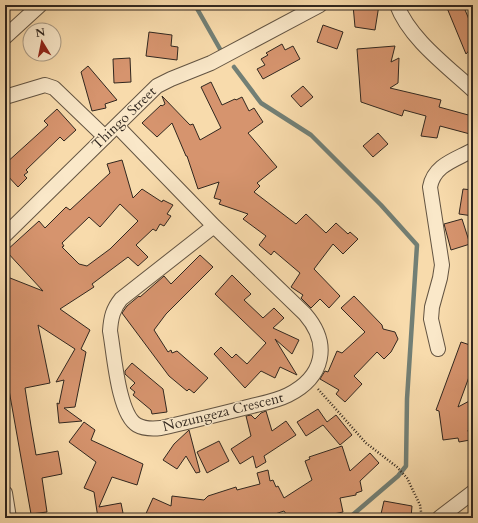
<svg xmlns="http://www.w3.org/2000/svg" width="478" height="523" font-family="Cardo,serif">
<style>
.lines{fill:none;stroke-linecap:round;stroke-linejoin:round}
.stream{stroke:#727f75;stroke-width:4.5}
.building{fill:#d6946e;stroke:#31271f;fill-rule:evenodd}
.minor-casing{stroke:#635442;stroke-width:16}
.path{stroke:#31271f;stroke-width:2.5;stroke-dasharray:1 2;stroke-linecap:butt}
.minor{stroke:#fae8c9;stroke-width:14}
.labels{text-anchor:middle;dominant-baseline:central;stroke-width:3;stroke-linejoin:round;paint-order:stroke}
.street-label{font-size:14px;fill:#31271f;stroke:#fae8c9}
</style>
<rect width="100%" height="100%" fill="#f8dbac"/>
<filter id="stains"><feTurbulence type="fractalNoise" baseFrequency=".005" numOctaves="4"/><feColorMatrix values="0 0 0 0 .2 0 0 0 0 .09 0 0 0 0 .02 0 0 0 .5 -.17"/></filter>
<radialGradient id="worn" r=".72"><stop offset=".6" stop-color="#630" stop-opacity="0"/><stop offset="1" stop-color="#630" stop-opacity=".3"/></radialGradient>
<g class="lines">
<g class="stream">
<polyline points="195,5 220,49"/>
<polyline points="234,67 261,103 311,135 381,205 417,245 407,399 406,466 398,476 349,518"/>
</g>
</g>
<g class="building">
<polygon points="353,5 379,5 375,30 355,27"/>
<polygon points="454,5 463,5 473,29 473,46 466,54 447,8"/>
<polygon points="323,25 343,32 337,49 317,42"/>
<polygon points="149,32 172,35 171,46 178,47 177,60 146,56"/>
<polygon points="282,44 285,50 293,46 300,59 263,79 257,69 265,65 261,59 268,55 266,53"/>
<polygon points="395,46 391,62 399,58 398,83 390,88 441,100 439,107 472,116 470,121 473,122 470,134 440,126 437,138 421,136 426,116 404,110 402,116 361,102 357,49"/>
<polygon points="130,58 131,82 114,83 113,59"/>
<polygon points="88,66 117,100 105,104 106,108 92,111 81,72"/>
<polygon points="211,82 222,105 235,99 236,100 242,97 249,111 254,108 263,122 248,133 277,167 257,183 260,186 254,192 296,224 306,214 326,233 336,223 348,234 350,232 358,239 343,254 333,244 314,269 340,296 329,308 320,299 311,308 301,298 303,295 291,287 300,273 274,251 271,255 259,245 266,236 243,219 248,214 219,204 221,200 214,198 219,182 198,189 187,156 186,156 172,123 157,137 142,123 161,105 162,106 165,104 162,96 190,125 193,124 200,140 221,128 201,87"/>
<polygon points="303,86 313,97 301,107 291,96"/>
<polygon points="57,109 76,130 64,141 60,137 26,170 28,172 24,175 27,178 18,187 5,173 5,164 48,125 44,121"/>
<polygon points="378,133 388,144 373,157 363,146"/>
<path d="M122,160L133,198L142,189L162,202L163,200L173,205L167,214L171,216L164,226L160,224L156,231L153,229L136,245L148,257L138,266L128,257L92,284L94,287L60,309L90,330L81,349L86,352L75,407L64,408L82,421L59,423L57,403L59,404L64,380L56,382L75,349L38,325L50,383L25,388L31,426L36,455L58,451L62,474L42,478L47,512L31,514L9,390H5V276L43,291L6,251L39,221L45,228L66,207L70,210L110,173L107,164ZM120,204L138,221L110,249L87,266L79,264L62,247L64,246L62,243L89,217L100,227Z"/>
<polygon points="463,189 473,190 473,216 459,214"/>
<polygon points="462,219 470,244 451,250 444,224"/>
<polygon points="200,255 213,267 166,314 154,330 168,352 171,350 172,353 177,351 208,378 194,393 189,389 187,391 169,376 122,313 127,306 139,296 140,297 164,276 171,284"/>
<polygon points="232,275 251,294 244,300 263,318 274,308 284,318 273,328 299,340 292,354 275,339 297,375 280,367 275,378 261,371 245,388 214,354 221,347 232,358 236,354 247,364 266,343 215,294"/>
<polygon points="354,296 382,325 383,329 395,332 398,339 391,352 384,359 377,352 354,376 362,384 345,402 336,394 339,390 320,379 325,371 328,372 337,351 342,353 365,332 341,308"/>
<polygon points="461,342 473,346 473,366 458,407 473,399 473,429 468,430 470,440 459,442 458,438 443,440 439,411 436,410"/>
<polygon points="132,363 163,389 167,412 152,414 151,410 133,395 135,392 130,388 135,383 125,374 125,371"/>
<polygon points="318,409 327,422 336,415 352,435 340,445 323,425 306,436 297,422"/>
<polygon points="266,411 272,431 286,421 296,435 264,456 266,462 256,468 253,456 240,464 231,449 251,436 246,416 251,415 255,419 261,413"/>
<polygon points="84,422 95,430 91,440 143,464 137,485 112,477 99,507 121,503 124,518 98,518 94,492 84,488 96,462 69,442"/>
<polygon points="189,430 200,472 196,473 186,456 177,469 163,460 174,444"/>
<polygon points="219,441 229,461 207,473 197,452"/>
<polygon points="342,446 350,471 370,453 379,463 360,481 362,491 356,493 356,495 340,498 343,512 329,515 330,518 289,518 284,511 263,518 144,518 153,498 171,506 172,496 204,500 208,496 236,487 237,490 260,484 257,473 268,470 270,481 273,480 276,487 278,486 284,498 312,480 305,461 310,459 309,457"/>
<polygon points="384,501 412,506 411,518 381,514"/>
</g>
<g class="lines">
<g class="minor-casing">
<g id="minor">
<path d="M397,5C409,38 447,66 473,90"/>
<polyline points="5,37 40,5"/>
<polyline points="5,97 45,85 54,88 105,137"/>
<path d="M117,126L214,226L305,314C331,344 324,377 288,395C274,402 258,404 244,408C216,415 188,422 161,428C152,429 144,429 137,425C118,414 114,352 110,331C111,317 113,309 121,299L214,226"/>
<polyline points="5,235 157,86 171,79 211,63 320,5"/>
<path d="M438,349L431,319L432,307L440,278L442,265L430,187C434,165 455,160 473,150"/>
<polyline points="5,493 9,518"/>
<polyline points="439,518 473,492"/>
</g>
</g>
<polyline class="path" points="318,389 366,443 397,467 407,478 420,505 422,518"/>
<use href="#minor" class="minor"/>
</g>
<g class="labels">
<g class="street-label">
<text transform="translate(124 118) rotate(-44)">Thingo Street</text>
<text transform="translate(223 412) rotate(-14)">Nozungeza Crescent</text>
</g>
</g>
<rect width="478" height="523" fill="none" stroke="#f8dbac" stroke-width="20"/>
<rect x="6" y="6" width="466" height="511" fill="none" stroke="#31271f" stroke-width="2"/>
<rect x="10" y="10" width="458" height="503" fill="none" stroke="#31271f"/>
<g transform="translate(42 42) rotate(350)"><circle r="19" fill="#fae8c9" stroke="#aa9b85"/>
<path d="M0-3L7 15L0 10L-7 15Z" fill="#8f2418"/>
<text y="-6" font-size="11" font-weight="bold" text-anchor="middle" fill="#31271f">N</text>
</g>
<rect width="100%" height="100%" filter="url(#stains)"/>
<rect width="100%" height="100%" fill="url(#worn)"/>
</svg>
